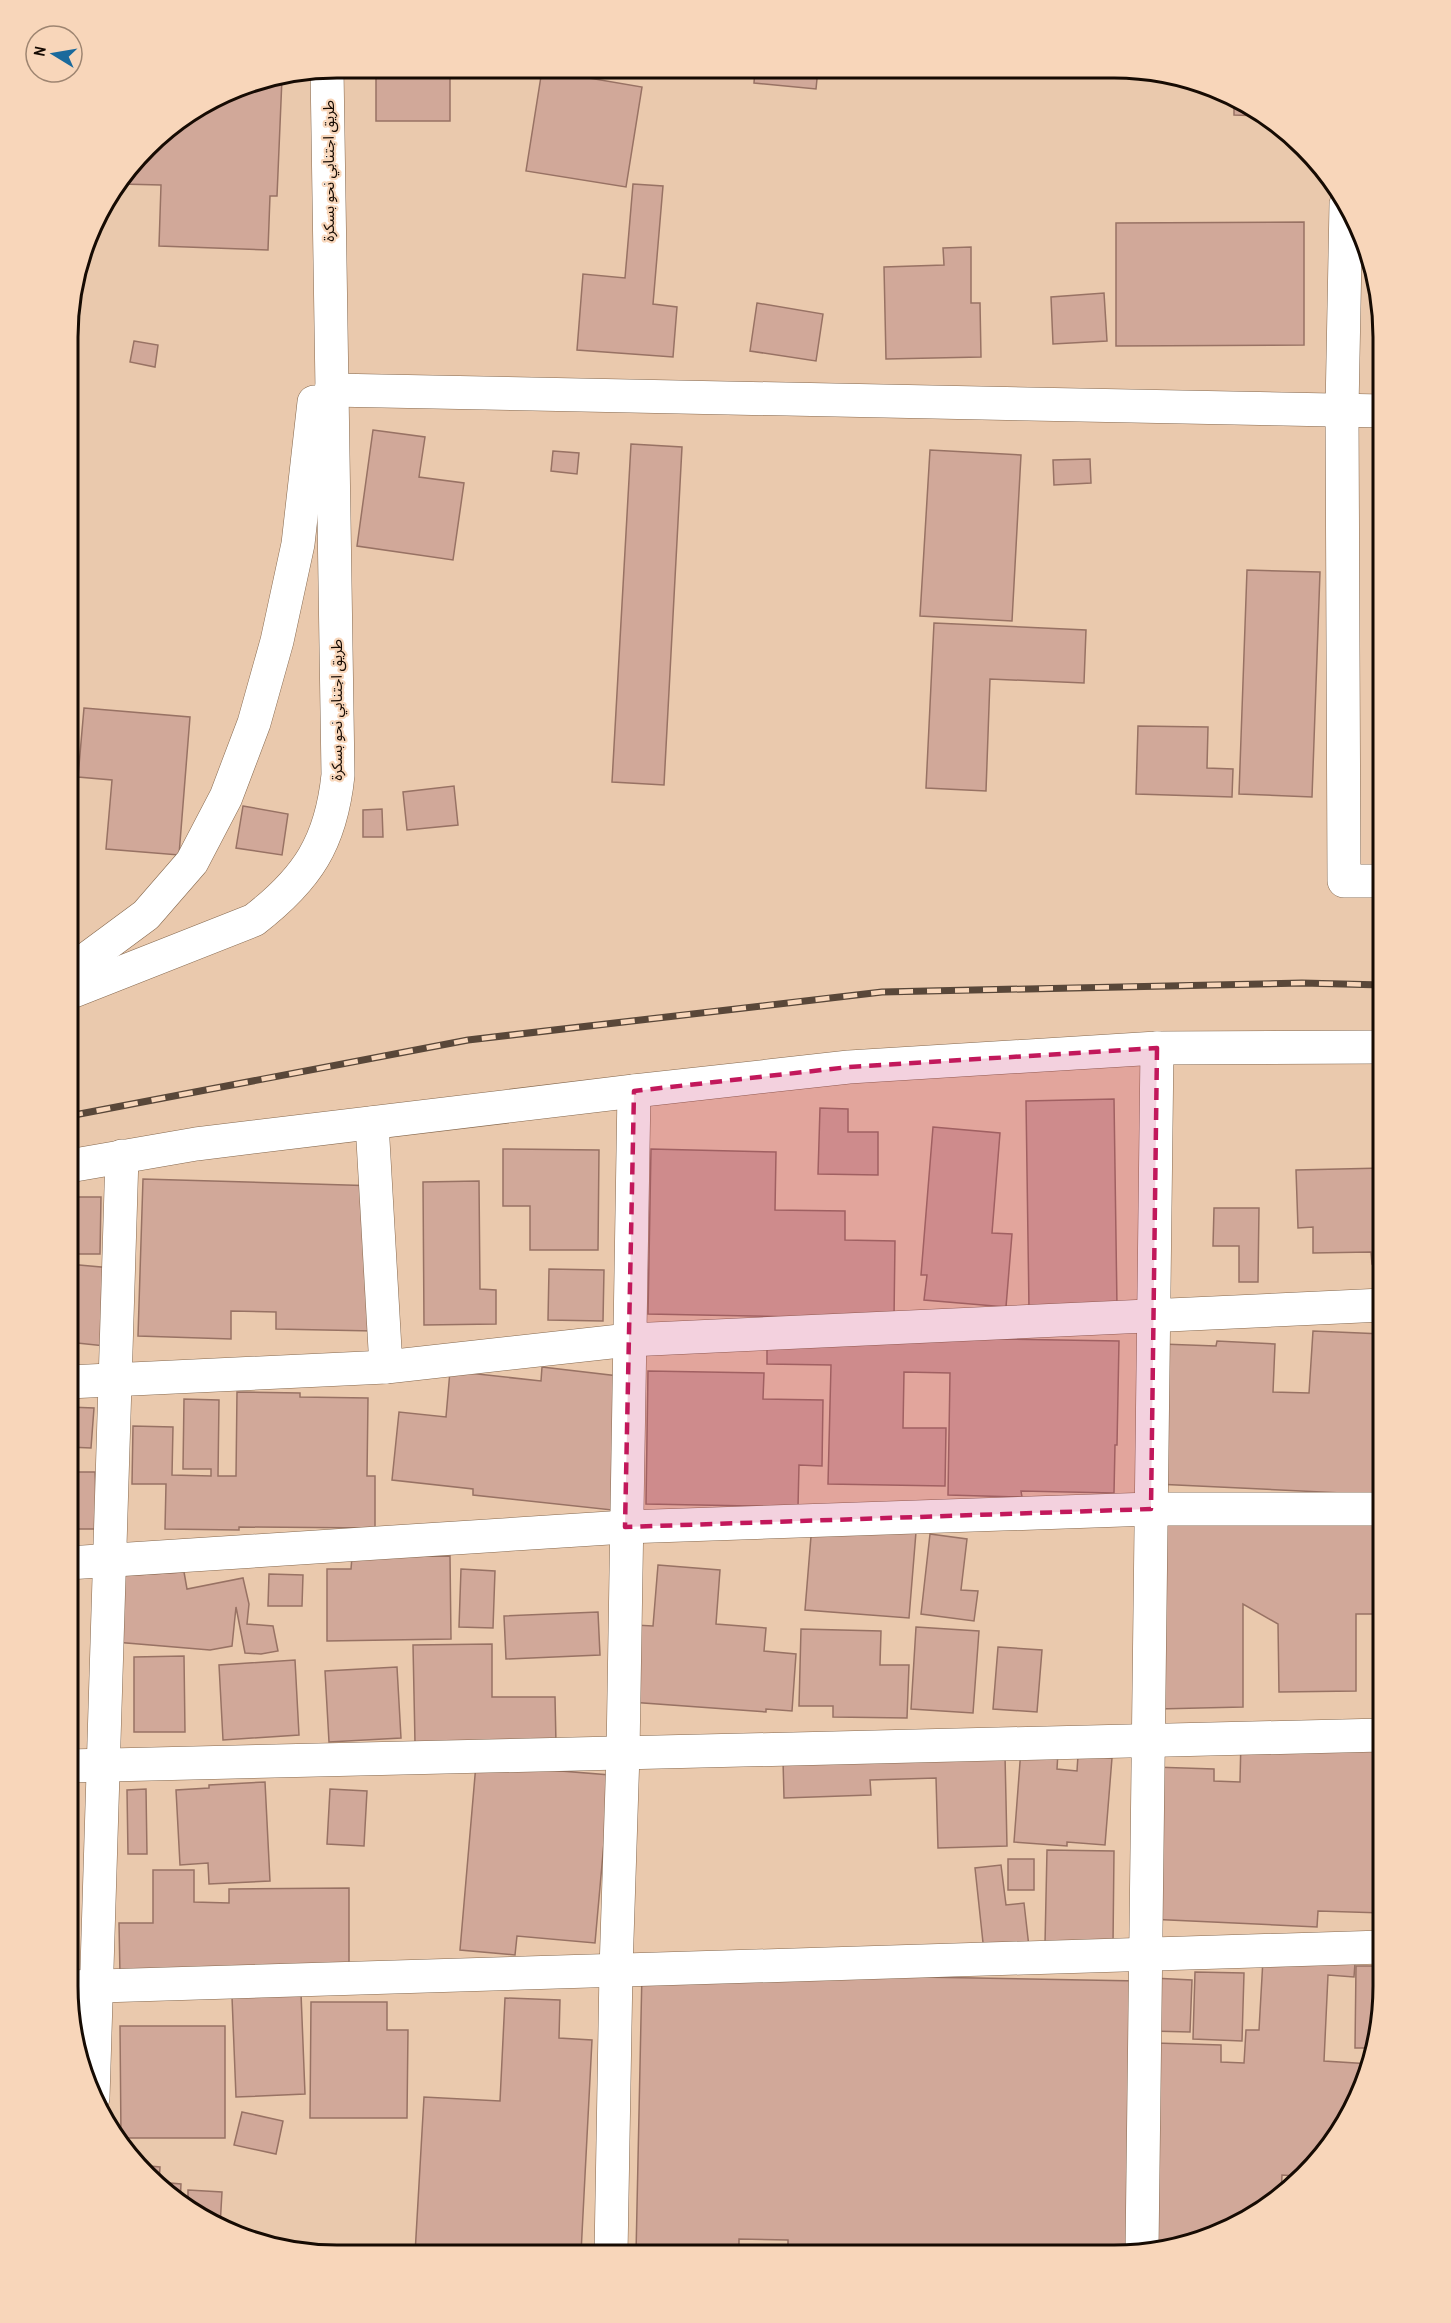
<svg xmlns="http://www.w3.org/2000/svg" width="1451" height="2323" font-family="'Archivo Narrow','Noto Sans Arabic',sans-serif">
<style>
.building{fill:#d1a899;stroke:#987264;stroke-width:1.5}
.lines{fill:none;stroke-linecap:round;stroke-linejoin:round}
.minor-casing{stroke:#85684e;stroke-width:34}
.tertiary-casing{stroke:#85684e;stroke-width:34}
.minor{stroke:#fff;stroke-width:33}
.tertiary{stroke:#fff;stroke-width:33}
.rail-casing{stroke:#594739;stroke-width:7}
.rail{stroke:#f8d6ba;stroke-width:4.5;stroke-dasharray:14;stroke-linecap:butt}
.marked{fill:#c2185b;fill-opacity:0.2;stroke:#c2185b;stroke-width:4.5;stroke-dasharray:12 8;stroke-linejoin:round}
.labels{text-anchor:middle;dominant-baseline:central;stroke-width:4.5;stroke-linejoin:round;paint-order:stroke}
.street-label{font-size:15px;fill:#160b03;stroke:#f8d6ba}
.rim{fill:none;stroke:#160b03;stroke-width:3}
</style>
<rect width="100%" height="100%" fill="#eac9ad"/>
<g class="building">
<rect x="376" y="68" width="74" height="53"/>
<polygon points="755,69 818,69 816,89 754,83"/>
<polygon points="542,70 642,87 626,187 526,171"/>
<polygon points="282,78 277,196 270,196 268,250 159,246 161,185 121,184 159,135 234,88"/>
<polygon points="1234,98 1265,116 1234,115"/>
<polygon points="633,184 663,186 653,304 677,307 673,357 577,350 583,274 625,278"/>
<polygon points="1304,222 1304,345 1116,346 1116,223"/>
<polygon points="971,247 971,303 980,303 981,357 886,359 884,267 944,265 943,248"/>
<polygon points="1104,293 1107,341 1053,344 1051,297"/>
<polygon points="757,303 823,314 816,361 750,351"/>
<polygon points="134,341 158,345 155,367 130,362"/>
<polygon points="373,430 425,437 419,477 464,483 453,560 357,546"/>
<polygon points="631,444 682,447 664,785 612,782"/>
<polygon points="930,450 1021,455 1012,621 920,616"/>
<polygon points="553,451 579,453 577,474 551,471"/>
<polygon points="1090,459 1091,483 1054,485 1053,460"/>
<polygon points="1247,570 1320,572 1312,797 1239,794"/>
<polygon points="934,623 1086,630 1084,683 990,679 986,791 926,788"/>
<polygon points="1383,648 1383,795 1380,795"/>
<polygon points="84,708 190,717 179,855 106,849 112,780 78,777"/>
<polygon points="1138,726 1208,727 1207,768 1233,769 1232,797 1136,794"/>
<polygon points="454,786 458,825 407,830 403,792"/>
<polygon points="243,806 288,814 282,855 236,848"/>
<polygon points="382,809 383,837 363,837 363,810"/>
<polygon points="1114,1099 1117,1307 1029,1309 1026,1101"/>
<polygon points="820,1108 848,1109 848,1132 878,1132 878,1175 818,1174"/>
<polygon points="933,1127 1000,1133 992,1233 1012,1234 1006,1307 924,1300 927,1275 921,1275"/>
<polygon points="503,1149 599,1150 598,1250 530,1250 530,1206 503,1206"/>
<polygon points="651,1149 776,1152 775,1210 845,1211 845,1240 895,1241 894,1319 648,1314"/>
<polygon points="1383,1168 1383,1264 1372,1264 1371,1252 1313,1253 1313,1227 1298,1228 1296,1170"/>
<polygon points="143,1179 379,1186 374,1331 276,1329 276,1312 231,1311 231,1339 138,1336"/>
<polygon points="479,1181 480,1289 496,1290 496,1324 424,1325 423,1182"/>
<polygon points="69,1197 101,1197 100,1254 68,1254"/>
<polygon points="1214,1208 1259,1208 1258,1282 1239,1282 1239,1246 1213,1246"/>
<polygon points="68,1264 112,1268 105,1346 68,1342"/>
<polygon points="549,1269 604,1270 603,1321 548,1320"/>
<polygon points="1313,1331 1383,1334 1383,1495 1156,1484 1162,1344 1216,1346 1217,1341 1275,1344 1273,1392 1309,1393"/>
<polygon points="767,1335 1119,1341 1117,1445 1115,1445 1114,1493 1021,1491 1022,1497 948,1495 950,1373 904,1372 903,1428 946,1428 945,1486 828,1484 831,1365 767,1364"/>
<polygon points="542,1367 627,1377 612,1510 473,1495 473,1489 392,1480 399,1412 446,1417 450,1371 541,1381"/>
<polygon points="648,1371 764,1373 763,1399 823,1400 822,1466 799,1465 798,1507 646,1504"/>
<polygon points="237,1392 300,1393 300,1397 368,1398 367,1476 375,1476 375,1528 239,1527 239,1530 165,1529 166,1484 132,1484 133,1426 173,1427 172,1475 211,1476 211,1469 183,1469 184,1399 219,1400 218,1476 236,1476"/>
<polygon points="68,1407 94,1408 91,1448 68,1447"/>
<polygon points="68,1472 95,1472 97,1529 68,1529"/>
<polygon points="1383,1522 1383,1614 1356,1614 1356,1691 1279,1692 1278,1624 1243,1604 1243,1707 1157,1709 1159,1525"/>
<polygon points="812,1524 916,1532 909,1618 805,1610"/>
<polygon points="930,1534 967,1539 961,1590 978,1591 974,1621 921,1614"/>
<polygon points="450,1556 451,1639 327,1641 327,1569 351,1569 352,1557"/>
<polygon points="658,1565 720,1570 716,1624 766,1628 764,1651 796,1654 792,1711 766,1709 766,1712 630,1702 635,1625 653,1626"/>
<polygon points="461,1569 495,1571 493,1628 459,1627"/>
<polygon points="184,1572 187,1589 243,1578 249,1604 247,1624 273,1626 278,1651 261,1654 245,1653 236,1607 232,1646 210,1650 115,1642 114,1576"/>
<polygon points="269,1574 303,1575 302,1606 268,1606"/>
<polygon points="598,1612 600,1655 506,1659 504,1616"/>
<polygon points="916,1627 979,1631 973,1713 911,1709"/>
<polygon points="801,1629 881,1631 880,1665 909,1665 907,1718 833,1717 833,1706 799,1706"/>
<polygon points="492,1644 492,1697 555,1697 556,1744 415,1743 413,1645"/>
<polygon points="998,1647 1042,1650 1037,1712 993,1709"/>
<polygon points="184,1656 185,1732 134,1732 134,1657"/>
<polygon points="295,1660 299,1735 223,1740 219,1665"/>
<polygon points="397,1667 401,1738 329,1742 325,1671"/>
<polygon points="68,1679 74,1679 75,1752 68,1752"/>
<polygon points="1241,1739 1383,1744 1383,1913 1318,1911 1317,1927 1148,1919 1153,1767 1214,1769 1214,1781 1240,1782"/>
<polygon points="1021,1749 1058,1752 1057,1769 1077,1771 1078,1755 1112,1758 1105,1845 1067,1842 1067,1846 1014,1842"/>
<polygon points="1005,1755 1007,1846 938,1848 936,1778 870,1780 871,1795 784,1798 783,1760"/>
<polygon points="476,1764 610,1775 595,1943 517,1936 515,1955 460,1950"/>
<polygon points="265,1782 270,1881 209,1884 208,1863 180,1865 176,1790 209,1788 209,1785"/>
<polygon points="146,1789 147,1854 128,1854 127,1790"/>
<polygon points="330,1789 367,1791 364,1846 327,1844"/>
<polygon points="68,1839 75,1839 76,1892 68,1893"/>
<polygon points="1047,1850 1114,1851 1113,1945 1045,1944"/>
<rect x="1008" y="1859" width="26" height="31"/>
<polygon points="1001,1865 1006,1905 1024,1903 1029,1947 984,1952 975,1868"/>
<polygon points="153,1870 194,1870 194,1902 229,1903 229,1889 349,1888 349,1973 120,1975 119,1923 153,1923"/>
<polygon points="68,1903 74,1903 76,1977 68,1977"/>
<polygon points="1263,1959 1355,1963 1354,1977 1328,1975 1324,2061 1371,2064 1369,2073 1328,2150 1296,2182 1296,2176 1282,2175 1281,2197 1278,2200 1217,2235 1157,2247 1155,2043 1221,2045 1221,2062 1244,2063 1246,2030 1259,2030"/>
<polygon points="1356,1966 1383,1966 1383,2004 1374,2048 1355,2048"/>
<polygon points="642,1972 1139,1981 1130,2252 788,2246 788,2240 739,2239 739,2254 636,2254"/>
<polygon points="1195,1972 1244,1973 1242,2041 1193,2039"/>
<polygon points="1152,1978 1192,1980 1190,2032 1150,2031"/>
<polygon points="301,1993 305,2094 236,2097 232,1997"/>
<polygon points="505,1998 560,2000 559,2038 592,2040 581,2253 477,2248 477,2254 415,2254 424,2097 500,2101"/>
<polygon points="311,2002 387,2002 387,2030 408,2030 407,2118 310,2118"/>
<polygon points="120,2026 225,2026 225,2138 121,2138"/>
<polygon points="242,2112 283,2121 276,2154 234,2145"/>
<polygon points="139,2165 160,2167 159,2182 181,2184 180,2204 173,2200"/>
<polygon points="188,2190 222,2192 220,2227 188,2208"/>
</g>
<g class="lines">
<g class="minor-casing">
<g id="minor">
<polyline points="1346,204 1342,409 1344,881 1383,881"/>
<polyline points="331,390 1383,411"/>
<polyline points="372,1123 386,1367"/>
<polyline points="68,1382 386,1367 629,1340 1383,1305"/>
<polyline points="68,1563 625,1527 1151,1509 1383,1509"/>
<polyline points="68,1766 1383,1735"/>
<polyline points="68,1987 1383,1947"/>
<polyline points="93,2098 122,1156"/>
<polyline points="1142,2250 1157,1048"/>
<polyline points="611,2254 616,1970 623,1753 634,1091"/>
</g>
</g>
<g class="tertiary-casing">
<g id="tertiary">
<polyline points="69,972 146,915 192,862 226,797 254,723 277,641 298,544 314,402"/>
<path d="M69,993L254,920C307,879 331,843 338,775L327,69"/>
<polyline points="69,1166 196,1144 634,1091 849,1067 1157,1048 1383,1047"/>
</g>
</g>
<use href="#minor" class="minor"/>
<use href="#tertiary" class="tertiary"/>
<g class="rail-casing">
<polyline id="rail" points="69,1116 468,1040 882,992 1302,983 1383,985"/>
</g>
<use href="#rail" class="rail"/>
</g>
<path class="marked" d="M1157,1048L1151,1509L625,1527L634,1091L849,1067Z"/>
<g class="labels">
<g class="street-label">
<text transform="translate(328 171) rotate(-90)">طريق اجتنابي نحو بسكرة</text>
<text transform="translate(336 710) rotate(-90)">طريق اجتنابي نحو بسكرة</text>
</g>
</g>
<path d="M0 0H1451V2323H0ZM337 78H1114A259 259 0 0 1 1373 337V1986A259 259 0 0 1 1114 2245H337A259 259 0 0 1 78 1986V337A259 259 0 0 1 337 78Z" fill="#f8d6ba" fill-rule="evenodd"/>
<path class="rim" d="M337 78H1114A259 259 0 0 1 1373 337V1986A259 259 0 0 1 1114 2245H337A259 259 0 0 1 78 1986V337A259 259 0 0 1 337 78Z"/>
<g transform="translate(54 54) rotate(281)"><circle r="28" fill="#f8d6ba" stroke="#9e8571" stroke-width="1.5"/>
<path d="M0-4.5L10 22L0 15L-10 22Z" fill="#1b6a9c"/>
<text y="-9" font-size="16" font-weight="bold" text-anchor="middle" fill="#160b03">N</text>
</g>
</svg>
